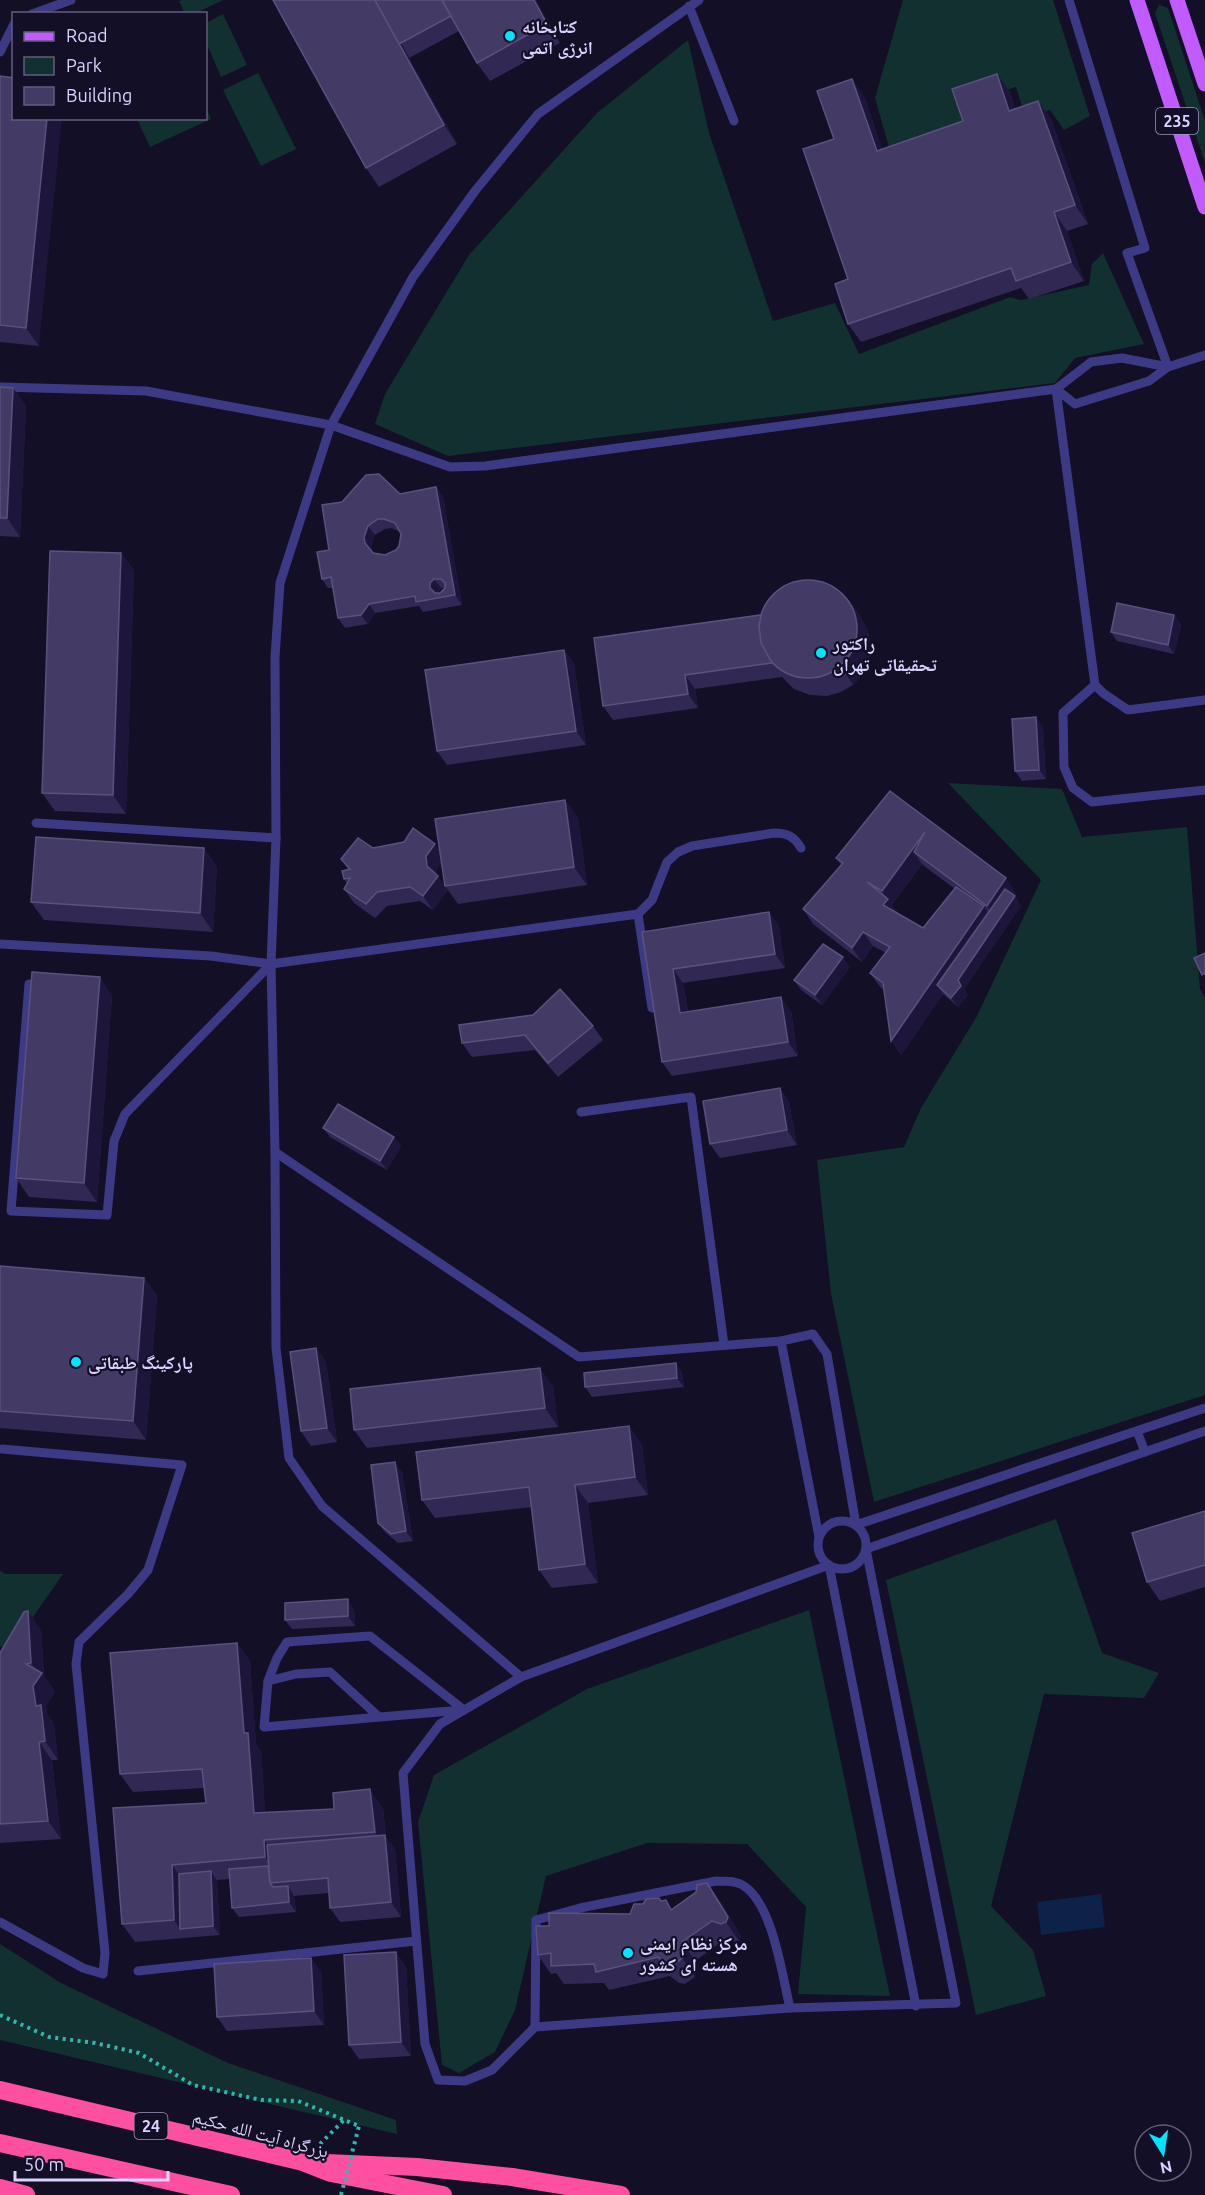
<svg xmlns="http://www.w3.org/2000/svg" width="1205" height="2195" font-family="Ubuntu,'Noto Naskh Arabic',sans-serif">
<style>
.green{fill:#12302f}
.water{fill:#0c2248}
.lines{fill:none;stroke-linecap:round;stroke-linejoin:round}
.path{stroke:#2fb8b0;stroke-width:4;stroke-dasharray:3 4.5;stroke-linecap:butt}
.lane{stroke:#3d3a85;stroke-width:9}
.primary{stroke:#c25bff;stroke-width:15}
.highway{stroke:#ff4fa3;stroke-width:18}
.path-bridge{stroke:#2fb8b0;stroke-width:4;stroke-dasharray:3 4.5;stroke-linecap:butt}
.wall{fill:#312854;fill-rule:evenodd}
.shaded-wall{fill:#1d163a}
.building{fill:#433a66;stroke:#5a527e;stroke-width:1.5;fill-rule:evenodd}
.poi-dot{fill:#00e5ff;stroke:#130f26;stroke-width:2}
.labels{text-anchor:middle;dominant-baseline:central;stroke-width:4.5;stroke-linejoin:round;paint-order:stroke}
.shield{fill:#130f26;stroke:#9e99be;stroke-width:1.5}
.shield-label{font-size:16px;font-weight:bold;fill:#d9d4ff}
.poi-label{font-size:18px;font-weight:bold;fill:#d9d4ff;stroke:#130f26;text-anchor:start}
.street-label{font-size:18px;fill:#d9d4ff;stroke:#130f26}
</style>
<rect width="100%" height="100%" fill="#130f26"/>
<g class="green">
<polygon points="182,0 223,0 196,13 185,14 179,1"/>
<polygon points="903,0 1053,0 1090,116 1064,130 1050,110 1026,119 1016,87 959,104 968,134 892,158 875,98"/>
<polygon points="1159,5 1168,8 1205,121 1205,163 1155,13"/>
<polygon points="223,14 247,65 221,77 206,42 206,23"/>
<polygon points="688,40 709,133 773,321 835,303 859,354 1010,297 1021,300 1089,285 1092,264 1103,253 1144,344 1075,358 1055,383 448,456 375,424 385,394 469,255 597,113"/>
<polygon points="258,73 296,149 261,166 223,90"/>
<polygon points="206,107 211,119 150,147 137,119 206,118"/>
<polygon points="948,783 1062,789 1082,837 1187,827 1200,989 1205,998 1205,1395 874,1502 831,1294 817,1160 904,1147 921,1108 977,1016 1041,880"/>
<polygon points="1056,1519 1102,1653 1159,1673 1144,1698 1044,1694 991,1906 1033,1950 1046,1996 976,2015 886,1580"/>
<polygon points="0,1571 6,1574 63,1574 14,1644 0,1647"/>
<polygon points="809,1610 890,1996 798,1994 806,1907 747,1844 647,1843 546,1876 515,2010 495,2052 459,2073 442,2065 418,1822 434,1775 587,1689"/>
<polygon points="0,1944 61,1983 228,2063 396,2120 397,2134 0,2040"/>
</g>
<polygon class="water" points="1101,1894 1105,1927 1041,1935 1037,1902"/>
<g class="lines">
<g class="path">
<polyline points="0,2015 49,2037 95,2043 139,2053 193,2085 261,2100 298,2101 359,2126"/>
<polyline points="320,2144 345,2119"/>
</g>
<g class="lane">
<polyline points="1069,0 1145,248 1127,253 1168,367"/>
<polyline points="689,6 734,121"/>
<polyline points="32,14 71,0"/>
<polyline points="0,52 14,24"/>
<polyline points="1168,367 1122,358 1091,362 1056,389 1075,404 1149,381 1168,367 1205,355"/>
<polyline points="0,387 146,391 331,425 450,467 485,466 1056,389 1095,685 1103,693 1128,710 1205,700"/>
<polyline points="1095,685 1063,713 1064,767 1073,788 1092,802 1205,790"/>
<polyline points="36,823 276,838"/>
<polyline points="638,914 652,1008"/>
<path d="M0,944L211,956L271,964L638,914L652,900L667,862L678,852L692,846L774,833C787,833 794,836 801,848"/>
<polyline points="29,984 11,1211 107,1215 114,1141 125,1114 271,964"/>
<polyline points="581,1112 691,1097 724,1345"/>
<polyline points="275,1152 579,1357 781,1341 813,1334 827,1354 856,1525 1205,1408"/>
<polyline points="781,1341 819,1537"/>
<polyline points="1137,1431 1145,1452"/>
<circle cx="842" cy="1545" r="24"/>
<polyline points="521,1677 322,1506 289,1458 276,1348 275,1152 271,964 276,838 275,657 280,583 331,425 413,277 475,191 538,114 699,0"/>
<polyline points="268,1681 277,1658 287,1642 370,1636 464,1710"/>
<polyline points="379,1717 330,1672 296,1674 268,1681 264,1727 462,1710"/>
<polyline points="0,1922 83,1968 103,1974 105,1953 76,1664 79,1642 128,1594 148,1570 182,1465 2,1449"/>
<polyline points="138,1971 416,1941"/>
<polyline points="916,2006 829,1565 521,1677 440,1724 403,1773 425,2044 438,2080 465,2081 492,2070 535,2027 790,2008 956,2003 866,1549 1205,1431"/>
<path d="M535,2027L536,1920L580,1908L716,1881C725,1882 736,1880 744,1886C773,1905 782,1975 790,2008"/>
</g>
<g class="primary">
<polyline points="1137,0 1205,207"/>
<polyline points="1177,0 1205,84"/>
</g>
<g class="highway">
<polyline points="0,2090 303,2162 331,2173 443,2195"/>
<polyline points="0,2143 231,2195"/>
<polyline points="326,2163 417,2167 512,2177 621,2195"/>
<polyline points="0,2188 26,2195"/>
</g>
<polyline class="path-bridge" points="341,2195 359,2126"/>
</g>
<g class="wall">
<polygon points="273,0 536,0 560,43 490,81 477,63 459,31 409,58 457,144 379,187 366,168"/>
<polygon points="997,74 1010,92 1015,108 1038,101 1051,119 1088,224 1067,231 1084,281 1029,299 1021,288 861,342 848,324 848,279 834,139 865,98 882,149 963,121"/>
<polygon points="0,76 39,346 0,342"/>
<polygon points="0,387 13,388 26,406 20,537 0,536"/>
<path d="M436,487L443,497L462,605L423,612L419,606L375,613L368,624L345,628L338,618L333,588H328L322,579L329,550L400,494ZM391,528L400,532L401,534L399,546L396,550L385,555L373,553L371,547L375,535L385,529ZM441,588H444L440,593H437Z"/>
<polygon points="121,553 134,571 126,814 55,811 42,793"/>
<polygon points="847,598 860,616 868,631 871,646 869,660 863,674 853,685 841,692 827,696 810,695 794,689 782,677 695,689 698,708 613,720 603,706 761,615"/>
<polygon points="1174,615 1181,625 1174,654 1117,641 1111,632"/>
<polygon points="564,650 574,664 586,745 447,765 437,751"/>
<polygon points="1043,727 1046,779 1022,781 1015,771"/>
<path d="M890,791L1016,893L1014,896L1021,906L964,989L968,995L958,1007L943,994L901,1055L891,1041L884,990L880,987L870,973L886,953L873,946L862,962L813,924L803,909L841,865L836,858ZM922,864L924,866L955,889L923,928L898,913L892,905Z"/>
<polygon points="565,800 578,818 587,885 458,904 445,886 442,862 436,870 437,875 448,890 433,910 420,901 387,906 375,918 354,903 344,889 347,883 344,879 348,869 341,859 373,848 440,851"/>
<polygon points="204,848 217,867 213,932 44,920 31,902"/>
<polygon points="779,926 785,968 683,983 688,1012 791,1011 798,1056 672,1076 662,1062 642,932"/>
<polygon points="850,967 822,1005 801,990 794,980"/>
<polygon points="112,995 97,1202 29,1197 16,1178"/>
<polygon points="593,1026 603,1040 558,1077 535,1050 472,1057 462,1043"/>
<polygon points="780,1088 789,1102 797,1145 720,1158 710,1144"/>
<polygon points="323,1128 394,1137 401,1146 387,1170 330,1137"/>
<polygon points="0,1266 144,1278 157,1296 146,1440 0,1428"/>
<polygon points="316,1348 326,1362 337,1442 311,1446 301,1431"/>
<polygon points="676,1363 682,1373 684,1387 592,1397 585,1387"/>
<polygon points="553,1386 558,1427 367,1448 354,1430"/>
<polygon points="629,1426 642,1445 648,1495 588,1503 598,1583 552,1588 539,1570 532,1507 435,1518 422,1500"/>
<polygon points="402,1472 413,1541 398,1543 385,1532 378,1523"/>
<polygon points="1205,1511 1205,1587 1160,1601 1147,1582"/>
<polygon points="354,1609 355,1626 292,1629 285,1620"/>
<polygon points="41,1630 44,1676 55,1692 46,1705 47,1714 54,1724 58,1760 52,1760 61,1839 0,1843 0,1653"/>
<polygon points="237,1643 250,1661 256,1744 261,1751 265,1813 383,1808 386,1837 395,1849 401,1917 340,1922 330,1908 329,1893 294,1896 296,1912 239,1917 232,1908 230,1879 217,1880 220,1935 135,1942 122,1924 206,1803 204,1788 133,1792 120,1774"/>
<polygon points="661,1901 673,1909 720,1901 741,1936 739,1941 734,1942 725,1939 695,1961 697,1971 695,1977 685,1984 679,1983 670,1976 609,1990 604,1983 564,1984 556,1973 551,1974 538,1955 630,1914 643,1904"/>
<polygon points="311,1958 321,1972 324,2025 227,2031 217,2017"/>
<polygon points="406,1966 411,2056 359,2059 349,2045"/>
</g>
<g class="shaded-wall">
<polygon points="375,0 377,0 457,144 444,125"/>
<polygon points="534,0 536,0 560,43 547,24"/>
<polygon points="997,74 1010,92 1022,129 1009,111"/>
<polygon points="852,79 865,98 889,169 877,151"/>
<polygon points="1038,101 1051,119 1088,224 1075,205"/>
<polygon points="47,118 62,118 39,346 26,328"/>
<polygon points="1054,212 1067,231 1084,281 1071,262"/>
<polygon points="13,388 26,406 20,537 7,518"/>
<polygon points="436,487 443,497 462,605 455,595"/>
<polygon points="368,526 375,535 371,547 372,553 365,543 364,537"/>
<polygon points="121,553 134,571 126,814 113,795"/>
<polygon points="434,579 441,588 437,592 436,597 430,588 430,583"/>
<polygon points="847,598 860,616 868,631 871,646 869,660 863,674 853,685 841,666"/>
<polygon points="369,604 375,613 368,624 361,615"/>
<polygon points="1174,615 1181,625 1174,654 1168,645"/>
<polygon points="564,650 574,664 586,745 576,731"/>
<polygon points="685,675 695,689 698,708 688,694"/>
<polygon points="1036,717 1043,727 1046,779 1039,770"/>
<polygon points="565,800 578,818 587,885 574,867"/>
<polygon points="925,832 914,852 922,864 892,905 898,913 893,919 883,905 887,900 882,891"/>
<polygon points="435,844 445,858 436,870 437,878 438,876 448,890 433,910 423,896 427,866 426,856"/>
<polygon points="204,848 217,867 213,932 200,913"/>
<polygon points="1006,878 1016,893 997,920 987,906"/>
<polygon points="1015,896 1021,906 964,989 968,995 958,1007 951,998 958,980"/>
<polygon points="984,906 994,920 937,985 943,994 901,1055 891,1041"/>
<polygon points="769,912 779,926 785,968 775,954"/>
<polygon points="863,932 873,946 862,962 852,948"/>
<polygon points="843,957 850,967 822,1005 815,995"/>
<polygon points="673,969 683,983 690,1027 680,1013"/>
<polygon points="100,977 112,995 97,1202 84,1183"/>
<polygon points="781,997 791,1011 798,1056 788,1042"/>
<polygon points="780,1088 789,1102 797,1145 787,1130"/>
<polygon points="394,1137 401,1146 387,1170 380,1161"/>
<polygon points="144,1278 157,1296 146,1440 133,1421"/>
<polygon points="316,1348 326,1362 337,1442 327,1428"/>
<polygon points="676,1363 682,1373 684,1387 677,1378"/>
<polygon points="540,1368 553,1386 558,1427 545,1408"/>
<polygon points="629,1426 642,1445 648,1495 635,1477"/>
<polygon points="395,1462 402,1472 413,1541 406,1531"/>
<polygon points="575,1485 588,1503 598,1583 585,1564"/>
<polygon points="348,1599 354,1609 355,1626 348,1616"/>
<polygon points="28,1611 41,1630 44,1676 55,1692 46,1705 47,1714 54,1724 58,1760 45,1741 36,1706 33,1686 40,1676 31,1663"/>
<polygon points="237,1643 250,1661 256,1744 261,1751 267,1832 254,1813 244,1733"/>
<polygon points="39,1742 52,1760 61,1839 48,1821"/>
<polygon points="370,1789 383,1808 386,1837 395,1849 401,1917 391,1902 386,1848 375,1832"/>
<polygon points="264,1840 277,1859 271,1866 265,1857"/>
<polygon points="172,1865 185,1883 180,1929 174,1920"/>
<polygon points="211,1871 217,1881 220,1935 213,1926"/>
<polygon points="707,1883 720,1901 741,1936 739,1941 726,1922"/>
<polygon points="288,1886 294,1896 296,1912 289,1902"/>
<polygon points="682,1942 695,1961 697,1971 695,1977 682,1958"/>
<polygon points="396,1952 406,1966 411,2056 401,2042"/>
<polygon points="311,1958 321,1972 324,2025 314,2011"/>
</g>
<g class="building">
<polygon points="273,0 375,0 444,125 366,168"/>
<polygon points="375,0 442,0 451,16 399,44"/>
<polygon points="442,0 534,0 547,24 477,63"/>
<polygon points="997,74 1009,111 1038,101 1075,205 1054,212 1071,262 1016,281 1011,268 848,324 835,284 848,279 803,149 834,139 817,91 852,79 877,151 963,121 952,89"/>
<polygon points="0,76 14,78 14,118 47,118 26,328 0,325"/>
<polygon points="0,387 13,388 7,518 0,518"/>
<path d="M379,474L400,494L436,487L455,595L416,602L415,596L369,604L361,615L338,618L331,577L322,579L317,552L329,550L322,505L342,502L366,475ZM378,519H384L395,523L401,534L399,546L396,550L385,555L373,553L365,543L364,537L368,526ZM434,579H441L445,583V588L440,593H435L430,588V583Z"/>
<polygon points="50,551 121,553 113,795 42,793"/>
<circle cx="808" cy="629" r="49"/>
<polygon points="1117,603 1174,615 1168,645 1111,632"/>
<polygon points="761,615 759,626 761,643 772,663 685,675 688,694 603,706 594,638"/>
<polygon points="564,650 576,731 437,751 425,670"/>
<polygon points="1036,717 1039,770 1015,771 1012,719"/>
<polygon points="890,791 1006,878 987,906 914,852 925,832 882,891 867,882 888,899 883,905 923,928 956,887 984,906 891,1041 883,983 870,973 890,947 863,932 852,948 803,909 843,863 836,858"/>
<polygon points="565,800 574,867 445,886 435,819"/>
<polygon points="413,828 435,844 426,856 427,866 438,876 423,896 410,887 377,892 366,904 344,889 350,878 344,879 342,871 350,869 341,859 358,838 373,848 404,842"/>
<polygon points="36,837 204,848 200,913 31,902"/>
<polygon points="1005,889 1015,896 958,980 961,986 951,998 937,985"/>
<polygon points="769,912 775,954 673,969 680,1013 781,997 788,1042 662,1062 642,932"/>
<polygon points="823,944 843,957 815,995 794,980"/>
<polygon points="1205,953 1205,975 1204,973 1202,975 1194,958"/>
<polygon points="32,972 100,977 84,1183 16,1178"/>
<polygon points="560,989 593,1026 548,1063 525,1035 462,1043 459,1025 533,1015"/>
<polygon points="780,1088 787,1130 710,1144 703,1101"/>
<polygon points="338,1104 394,1137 380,1161 323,1128"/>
<polygon points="0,1266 144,1278 133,1421 0,1411"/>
<polygon points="316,1348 327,1428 301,1431 290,1352"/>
<polygon points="676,1363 677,1378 585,1387 584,1373"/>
<polygon points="540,1368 545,1408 354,1430 350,1389"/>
<polygon points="629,1426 635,1477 575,1485 585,1564 539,1570 529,1487 422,1500 416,1452"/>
<polygon points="395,1462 406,1531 391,1534 378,1523 371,1465"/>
<polygon points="1205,1511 1205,1565 1147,1582 1132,1533"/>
<polygon points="348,1599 348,1616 285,1620 285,1603"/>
<polygon points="28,1611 31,1663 26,1664 42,1673 33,1686 36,1706 41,1705 45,1741 39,1742 48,1821 0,1824 0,1653 24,1612"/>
<polygon points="237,1643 244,1733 248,1733 254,1813 334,1809 333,1793 370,1789 375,1832 264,1840 265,1857 172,1865 174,1920 122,1924 113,1808 206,1803 202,1769 120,1774 110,1653"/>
<polygon points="385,1835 391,1902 330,1908 328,1878 270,1883 267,1845"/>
<polygon points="268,1866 270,1883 273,1887 288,1886 289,1902 232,1908 229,1869"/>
<polygon points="211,1871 213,1926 180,1929 179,1874"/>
<polygon points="707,1883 728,1917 726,1922 721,1924 712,1921 682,1942 684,1953 682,1958 672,1966 666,1965 658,1957 596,1972 594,1964 551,1966 551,1953 538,1955 536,1926 549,1926 549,1913 630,1914 634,1904 643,1904 646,1899 659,1898 661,1901 666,1900 671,1910 696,1892 697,1885"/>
<polygon points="396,1952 401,2042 349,2045 344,1955"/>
<polygon points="311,1958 314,2011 217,2017 214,1964"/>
</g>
<g class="poi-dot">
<circle cx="510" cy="36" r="6"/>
<circle cx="821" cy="653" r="6"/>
<circle cx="76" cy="1362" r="6"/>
<circle cx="628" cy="1953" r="6"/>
</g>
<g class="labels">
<g class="shield">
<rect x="1156" y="108" width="42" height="26" rx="4.5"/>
<rect x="134.5" y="2113" width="33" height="26" rx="4.5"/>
</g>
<g class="shield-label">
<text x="1177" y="121">235</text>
<text x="151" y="2126">24</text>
</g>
<g class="poi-label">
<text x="522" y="26">کتابخانه<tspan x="522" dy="21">انرژی اتمی</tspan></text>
<text x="833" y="643">راکتور<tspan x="833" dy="21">تحقیقاتی تهران</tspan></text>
<text x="88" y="1362">پارکینگ طبقاتی</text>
<text x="640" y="1943">مرکز نظام ایمنی<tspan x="640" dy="21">هسته ای کشور</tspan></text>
</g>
<g class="street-label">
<text transform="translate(261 2133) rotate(15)">بزرگراه آیت الله حکیم</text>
</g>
</g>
<rect x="12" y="12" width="195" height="108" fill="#130f26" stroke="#625e7d" stroke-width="1.5"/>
<rect x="24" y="32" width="30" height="9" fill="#c25bff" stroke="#625e7d" stroke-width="1.5"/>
<text x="66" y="42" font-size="18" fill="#d9d4ff">Road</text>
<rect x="24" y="57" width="30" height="18" fill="#12302f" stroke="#625e7d" stroke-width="1.5"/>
<text x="66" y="72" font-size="18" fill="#d9d4ff">Park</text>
<rect x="24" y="87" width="30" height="18" fill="#433a66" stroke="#625e7d" stroke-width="1.5"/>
<text x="66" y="102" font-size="18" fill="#d9d4ff">Building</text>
<g transform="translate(1163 2153) rotate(168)"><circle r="28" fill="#130f26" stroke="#625e7d" stroke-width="1.5"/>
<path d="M0-4.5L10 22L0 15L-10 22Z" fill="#00e5ff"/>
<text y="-9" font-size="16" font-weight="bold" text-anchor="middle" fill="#d9d4ff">N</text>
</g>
<path d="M15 2171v9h153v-9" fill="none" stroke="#d9d4ff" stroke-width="3"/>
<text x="24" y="2171" font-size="18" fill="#d9d4ff" stroke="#130f26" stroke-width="4.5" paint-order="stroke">50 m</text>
</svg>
